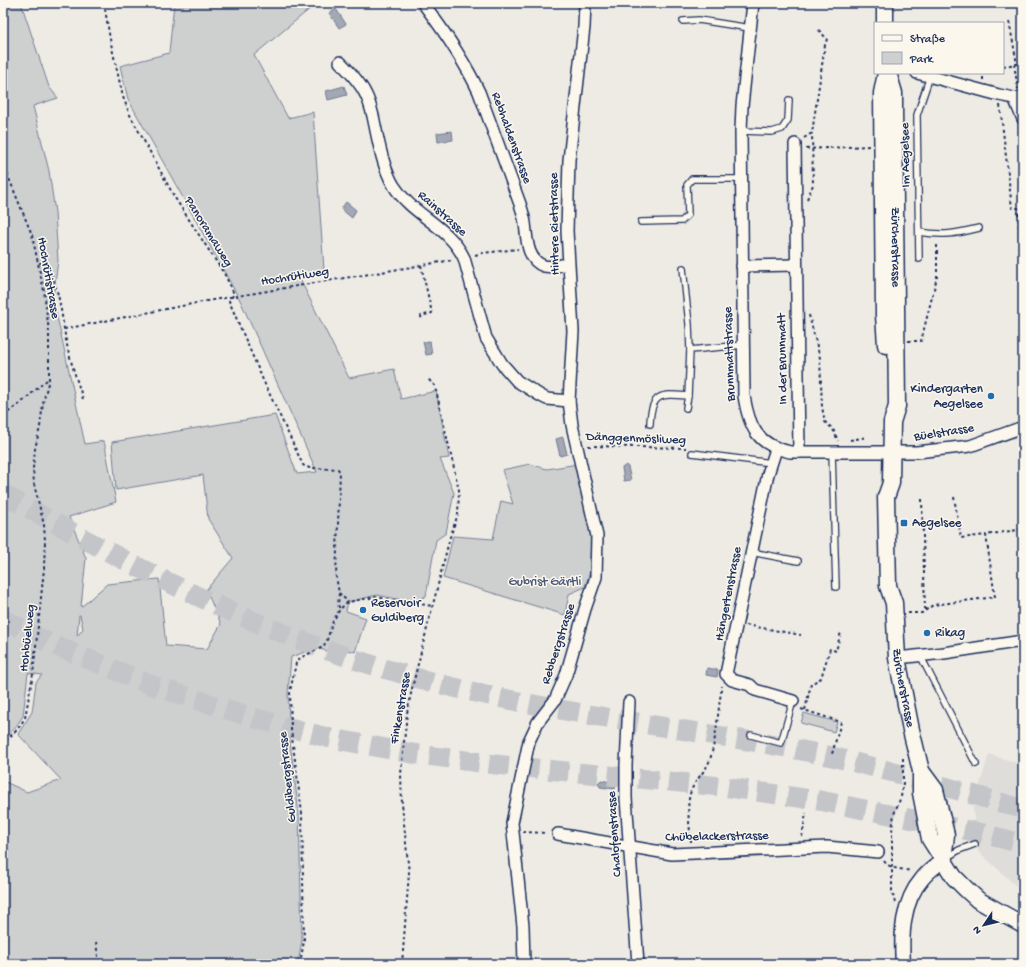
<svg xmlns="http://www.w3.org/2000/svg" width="1026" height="967" font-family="'Gochi Hand',sans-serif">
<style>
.built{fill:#deddda}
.green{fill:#cecfcf;stroke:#747f96;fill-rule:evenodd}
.water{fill:#a3a8b4;stroke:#6d7892}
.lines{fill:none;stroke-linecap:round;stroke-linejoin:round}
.motorway-tunnel{stroke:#c4c5c9;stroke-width:20;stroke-dasharray:20 10;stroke-linecap:butt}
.service-casing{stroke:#1b2f5e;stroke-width:8}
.minor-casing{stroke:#1b2f5e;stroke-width:14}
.tertiary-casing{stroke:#1b2f5e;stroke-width:17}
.secondary-casing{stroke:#1b2f5e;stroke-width:19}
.path{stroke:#1b2f5e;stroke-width:2;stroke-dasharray:3 3;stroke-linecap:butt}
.service{stroke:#fbf7ec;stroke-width:5.5}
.minor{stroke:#fbf7ec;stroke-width:11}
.tertiary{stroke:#fbf7ec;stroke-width:14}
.secondary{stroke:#fbf7ec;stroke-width:16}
.poi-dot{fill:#1f6fb2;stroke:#fbf7ec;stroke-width:1.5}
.labels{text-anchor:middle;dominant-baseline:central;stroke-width:3;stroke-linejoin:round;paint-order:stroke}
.street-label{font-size:13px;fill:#1b2f5e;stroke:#fbf7ec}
.poi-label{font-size:13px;fill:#1b2f5e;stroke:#fbf7ec;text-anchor:start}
.park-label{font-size:13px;fill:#48577a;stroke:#fbf7ec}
</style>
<rect width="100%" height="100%" fill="#eeebe4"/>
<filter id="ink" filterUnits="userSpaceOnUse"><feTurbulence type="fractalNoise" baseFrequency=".025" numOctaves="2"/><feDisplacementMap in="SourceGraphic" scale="8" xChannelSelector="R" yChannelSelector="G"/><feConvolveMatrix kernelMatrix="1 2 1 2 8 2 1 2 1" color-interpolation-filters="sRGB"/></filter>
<g filter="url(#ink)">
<polygon class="built" points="989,754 1023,765 1023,892 978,851 973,808"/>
<g class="green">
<path d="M3,3H21L49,87L58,98L33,106L49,171L55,212L58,261L53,298L85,444L104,441L116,502L69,517L86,558L81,607L107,584L159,579L166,646L207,649L221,624L206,590L233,558L208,519L203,475L116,490L112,442L275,415L297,474L317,472L240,300L128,99L120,66L169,53L174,3H317L254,55L288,118L313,112L324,270L300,279L349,378L394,369L401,399L436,391L449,458L440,459L454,493L446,533L436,540L426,596L413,602L377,595L348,602L346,611L366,618L355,652L341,648L338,654L316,648L291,657L288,693L290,742L299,814L302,940L298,964H3V781L27,792L61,780L18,734L32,712L36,682L42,675L28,673L23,716L15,728L3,740ZM80,615L83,629L77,636L79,615Z"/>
<polygon points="530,464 547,469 578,464 594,535 593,562 585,587 569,594 565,615 443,578 453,536 493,539 501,501 513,504 502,470"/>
<polygon points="804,713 837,722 834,732 801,723"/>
</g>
<g class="water">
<polygon points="336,9 346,24 339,28 329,13"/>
<polygon points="344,86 347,95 328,100 326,91"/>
<polygon points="452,131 453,140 438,142 437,133"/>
<polygon points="346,202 356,210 352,218 341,209"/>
<polygon points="430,341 432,354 426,355 423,342"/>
<polygon points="563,437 567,454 560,456 556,439"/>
<polygon points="626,465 628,467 631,480 624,481 622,468"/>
<polygon points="707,668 718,670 717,677 706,675"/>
<polygon points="601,780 616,783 615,789 600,787 598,783"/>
</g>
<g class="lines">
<g class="motorway-tunnel">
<path d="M3,494C127,564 258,633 396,672C536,713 682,726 825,755C843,759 860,764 877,768C926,781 975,795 1023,809"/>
<polyline points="3,619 51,644 154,686 254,718 329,738 415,754 500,765 726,787 822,801 981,833 1023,844"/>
</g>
<g class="service-casing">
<g id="service">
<polyline points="683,21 699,20 750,28"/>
<polyline points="741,131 772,132 782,129 788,120 789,100"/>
<polyline points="641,222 682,221 688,215 687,185 692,179 740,179"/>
<path d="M919,232C943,236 955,234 979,228"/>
<polyline points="919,259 917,115 930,76"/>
<polyline points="683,268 689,324 690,350"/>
<polyline points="686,408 688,396 690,350 743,345"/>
<path d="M650,424C651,392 662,394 688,396"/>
<polyline points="832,452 836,587"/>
<polyline points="692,453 772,463"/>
<polyline points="751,552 798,561"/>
<polyline points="920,655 976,764"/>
<polyline points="751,735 781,743 793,701"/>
<polyline points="946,858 959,850 975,844"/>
</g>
</g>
<g class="minor-casing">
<g id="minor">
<path d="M423,3C444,31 464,60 479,92L520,204C522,210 524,216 525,223C527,237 526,260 544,266C551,268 561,265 568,264"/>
<path d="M753,3L742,106L741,131L744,396C749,427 757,445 790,452H917L970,446L1023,427"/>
<path d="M340,62C349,71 359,81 365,93C369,100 371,108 373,116C378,139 382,166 394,186C413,216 448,225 464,258L486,338L502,364L517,381L541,396L547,399L569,401"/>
<polyline points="917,73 999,95 1014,98 1023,99"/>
<polyline points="1014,98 1023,119"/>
<polyline points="795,144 799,452"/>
<polyline points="742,266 796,265"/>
<polyline points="776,449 768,474 726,674 732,680 750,685 755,690 793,701"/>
<polyline points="897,658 944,653 1023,641"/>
<polyline points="629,702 626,765 626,798 638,964"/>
<polyline points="558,834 672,854 827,847 878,852"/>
<polyline points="524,964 523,926 512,823 529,741 538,722 555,700 566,675 585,609 596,577 597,536 572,425 569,401 573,331 567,231 569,160 584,27 585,3"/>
</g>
</g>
<g class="tertiary-casing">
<path id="tertiary" d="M903,964C901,935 902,902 922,879C928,871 936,866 943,860"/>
</g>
<g class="secondary-casing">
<g id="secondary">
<polyline points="885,3 885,23"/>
<path id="s1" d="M888,73L894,93V106L897,406L892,422L891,483L886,497L888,586L894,603L897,658L911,730L921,771V793L930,839L954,877L966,889L978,900L1023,925"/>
<polyline points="886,345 884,315 882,93 886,73"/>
<polyline points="921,771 935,790 946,835 943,860"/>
</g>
</g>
<g class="path">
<polyline points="104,3 110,39 123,97 130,115 175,198 225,275 234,294 229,301 263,380 303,465 306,467 310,468 338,469 340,472 336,576 339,593 338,605 340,609"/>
<polyline points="1014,64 1018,89"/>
<polyline points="1003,66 1017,64 1009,21"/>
<polyline points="983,80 983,73"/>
<polyline points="1000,105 1012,208 1018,208 1020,246 1023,246 1023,277"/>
<polyline points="804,138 812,133 825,45 827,39 818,29"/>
<polyline points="806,149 869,146"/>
<polyline points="3,156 8,176 32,235 44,291 49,332 49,379 43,403 40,427 35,449 33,468 34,484 44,525 45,541 44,569 33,674 25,718 17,730 3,743"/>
<polyline points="807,199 813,185 812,133"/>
<polyline points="475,255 483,253 518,249"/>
<path d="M39,263L45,264C61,287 61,318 67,345C71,363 77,381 83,399"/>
<polyline points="421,265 432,313 421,316 422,321"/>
<polyline points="809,315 820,358 822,407 825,422 833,429 838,441"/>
<polyline points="64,329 207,301 453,260"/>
<polyline points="908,341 921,341 937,277 937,242"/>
<polyline points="3,416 21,403 48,379"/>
<polyline points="850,440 867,437"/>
<polyline points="588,446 686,448"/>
<polyline points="954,497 961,538 986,535"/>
<polyline points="922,499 925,610"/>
<polyline points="339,593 348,602"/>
<polyline points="908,613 922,613 933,605 995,597 986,535 1023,529"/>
<polyline points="746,625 801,635"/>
<polyline points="801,709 841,722 832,754"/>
<polyline points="805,710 811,684 821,678 830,649 836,651 841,632"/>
<polyline points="523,832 547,833"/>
<polyline points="802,837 806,813"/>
<path d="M691,842C690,825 684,800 694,785C700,774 708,769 711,756C717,734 718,709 722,686"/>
<path d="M884,861C889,869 902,869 911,871"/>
<polyline points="895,903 892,891 892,831 894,814 901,797 903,783 903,758"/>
<polyline points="96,942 99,964"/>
<polyline points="300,964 304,941 302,813 291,730 290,692 296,663 300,658 323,647 327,640 333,621 340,609 348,602 375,597 433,606"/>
<polyline points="402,964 409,873 402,804 401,774 404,742 407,713 413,684 450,537 458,514 459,490 435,386 428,379"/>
</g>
<use href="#service" class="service"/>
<use href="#minor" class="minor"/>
<use href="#tertiary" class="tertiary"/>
<use href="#secondary" class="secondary"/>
</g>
</g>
<g class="poi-dot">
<circle cx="991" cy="396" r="4"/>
<rect x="900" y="519" width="8" height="8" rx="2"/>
<circle cx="363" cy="610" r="4"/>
<circle cx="927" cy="633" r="4"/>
</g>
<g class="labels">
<g class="street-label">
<text transform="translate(511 138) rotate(70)">Rebhaldenstrasse</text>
<text transform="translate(906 155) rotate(-91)">Im Aegelsee</text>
<text transform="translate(442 214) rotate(42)">Rainstrasse</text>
<text transform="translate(555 224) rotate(-91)">Hintere Rietstrasse</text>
<text transform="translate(208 232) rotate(58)">Panoramaweg</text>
<text stroke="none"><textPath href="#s1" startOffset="175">Zürcherstrasse</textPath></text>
<text transform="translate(295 277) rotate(-9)">Hochrütiweg</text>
<text transform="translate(48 278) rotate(80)">Hochrütistrasse</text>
<text transform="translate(730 354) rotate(-92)">Brunnmattstrasse</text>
<text transform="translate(783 359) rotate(-91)">In der Brunnmatt</text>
<text transform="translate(944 433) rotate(-9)">Büelstrasse</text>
<text transform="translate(636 439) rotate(2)">Dänggenmösliweg</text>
<text transform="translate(729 594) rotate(-79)">Hängertenstrasse</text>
<text transform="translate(28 638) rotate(-84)">Hohbüelweg</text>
<text transform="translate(559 644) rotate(-72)">Rebbergstrasse</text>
<text stroke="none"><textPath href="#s1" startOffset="619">Zürcherstrasse</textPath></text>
<text transform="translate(401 708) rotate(-80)">Finkenstrasse</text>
<text transform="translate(288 777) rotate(-96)">Guldibergstrasse</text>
<text transform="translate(615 834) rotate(-94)">Chalofenstrasse</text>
<text transform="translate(717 837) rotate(-1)">Chübelackerstrasse</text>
</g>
<g class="poi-label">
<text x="983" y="389" text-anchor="end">Kindergarten<tspan x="983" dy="15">Aegelsee</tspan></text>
<text x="912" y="523">Aegelsee</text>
<text x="371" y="603">Reservoir<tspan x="371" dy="15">Guldiberg</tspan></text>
<text x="935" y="633">Rikag</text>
</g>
<g class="park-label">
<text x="545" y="582">Gubrist Gärtli</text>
</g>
</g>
<rect width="1026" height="967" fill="none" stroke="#fbf7ec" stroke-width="16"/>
<rect x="8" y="8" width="1010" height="951" fill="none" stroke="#1b2f5e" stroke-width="1.5" filter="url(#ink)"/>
<rect x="874" y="22" width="130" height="52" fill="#fbf7ec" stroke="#a1a7b3"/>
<rect x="882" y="35" width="20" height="6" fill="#fbf7ec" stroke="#a1a7b3"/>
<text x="910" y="42" font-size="12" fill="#1b2f5e">Straße</text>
<rect x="882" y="52" width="20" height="12" fill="#cecfcf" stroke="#a1a7b3"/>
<text x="910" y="62" font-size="12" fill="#1b2f5e">Park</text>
<g transform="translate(984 925) rotate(235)" stroke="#fbf7ec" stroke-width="3" paint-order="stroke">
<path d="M0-3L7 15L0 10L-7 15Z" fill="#1b2f5e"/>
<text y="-6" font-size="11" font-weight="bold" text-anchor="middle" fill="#1b2f5e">N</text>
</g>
</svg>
